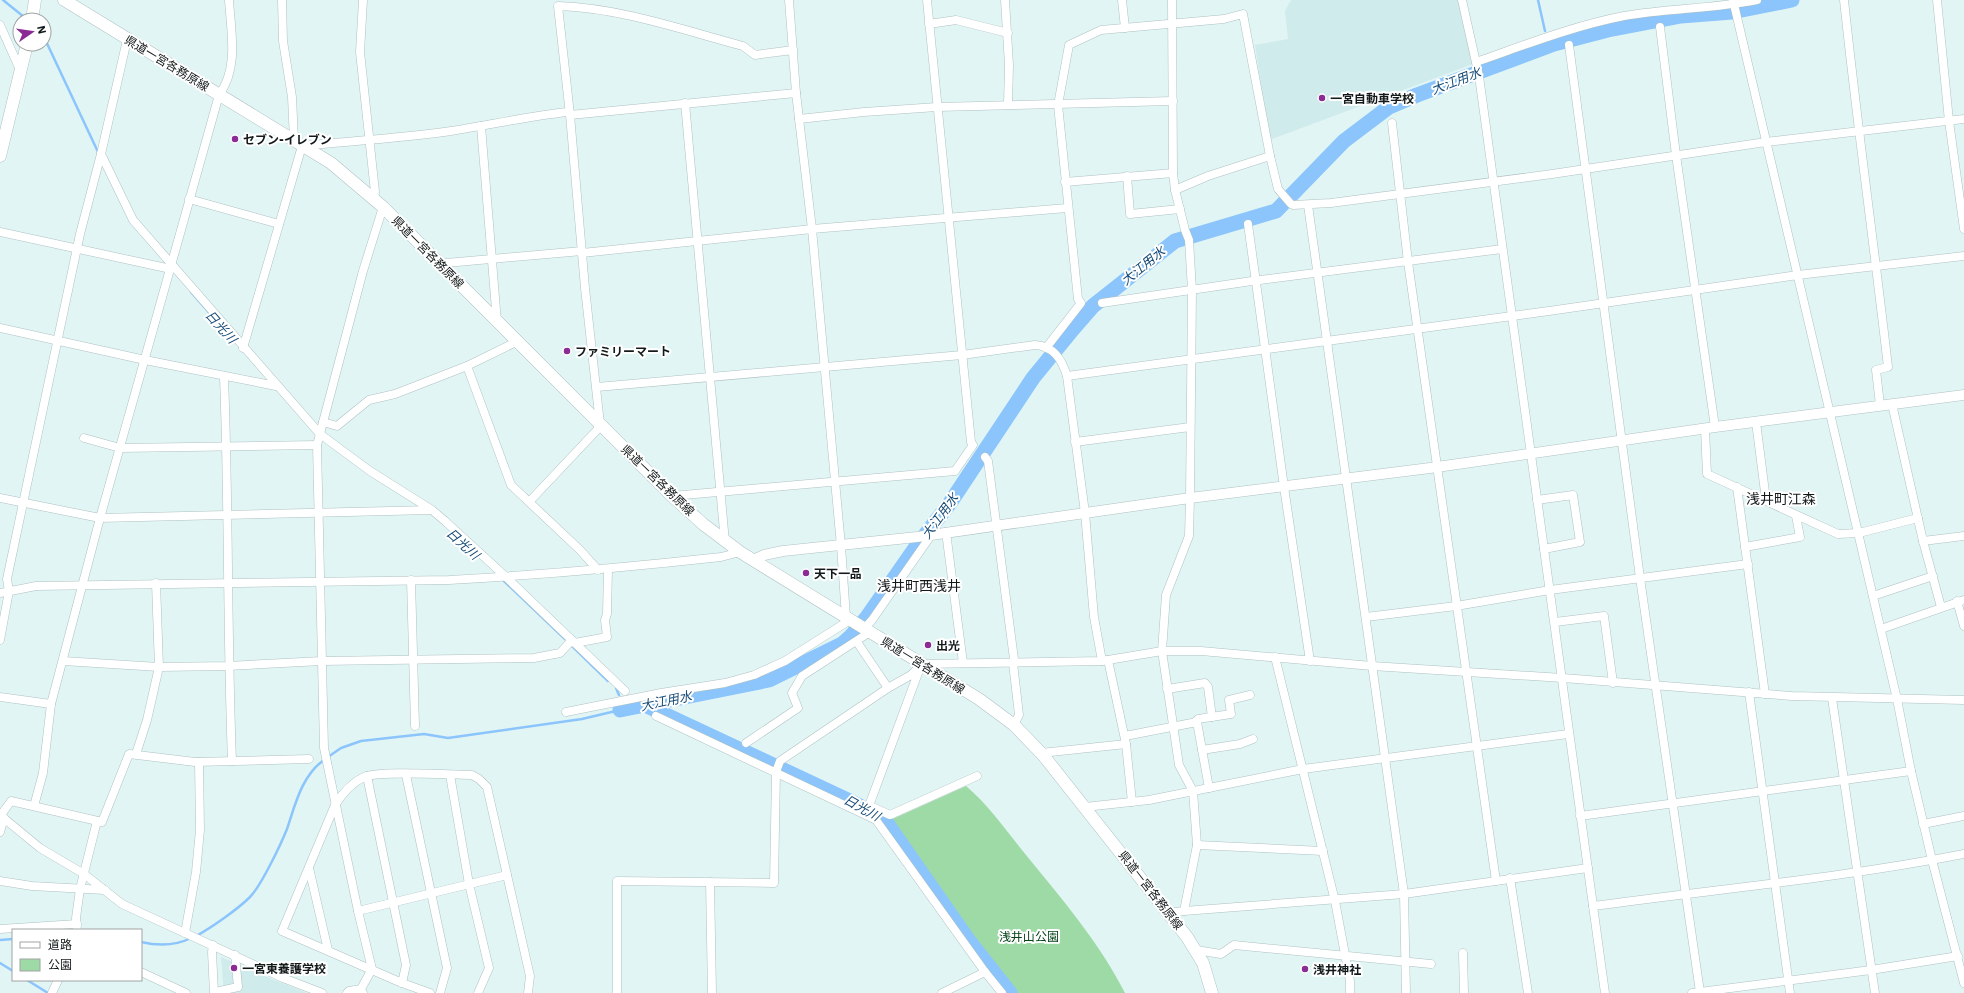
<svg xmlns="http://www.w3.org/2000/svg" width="1964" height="993" font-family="'IBM Plex Sans','Noto Sans JP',sans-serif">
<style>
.built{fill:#cfebec}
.green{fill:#9edaa6}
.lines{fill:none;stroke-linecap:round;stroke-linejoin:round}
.stream{stroke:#8bc5fc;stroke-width:2.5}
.river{stroke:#8bc5fc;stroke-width:15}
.minor-casing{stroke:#afc1c2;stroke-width:9}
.tertiary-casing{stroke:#afc1c2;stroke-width:11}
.secondary-casing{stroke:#afc1c2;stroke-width:13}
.minor{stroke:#fff;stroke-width:8}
.tertiary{stroke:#fff;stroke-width:10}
.secondary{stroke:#fff;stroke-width:12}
.poi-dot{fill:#8b2c95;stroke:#fff;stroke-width:1.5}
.labels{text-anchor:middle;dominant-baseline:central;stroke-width:4;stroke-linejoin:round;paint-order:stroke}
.street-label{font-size:12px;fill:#131919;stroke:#fff}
.poi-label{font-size:12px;font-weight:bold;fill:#131919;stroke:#fff;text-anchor:start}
.park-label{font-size:12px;fill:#044318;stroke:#fff}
.water-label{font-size:13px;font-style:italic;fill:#174b77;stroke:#fff}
.quarter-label{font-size:14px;fill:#131919;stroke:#fff}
</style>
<rect width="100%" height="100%" fill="#e2f5f5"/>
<g class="built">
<polygon points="1291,0 1461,0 1473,64 1269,140 1255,45 1288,39 1285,11"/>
<polygon points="221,957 272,979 307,993 224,993"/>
</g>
<path class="green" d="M966,786C989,805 1007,832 1026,855C1062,899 1099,942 1125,993H1011C965,939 927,880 888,821Z"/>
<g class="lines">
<g class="stream">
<polyline points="3,0 24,17"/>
<polyline points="1538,0 1545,31"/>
<polyline points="44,37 98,152"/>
<polyline points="191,292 234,341"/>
<polyline points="504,581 565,639"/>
<polyline points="571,645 608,681"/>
<polyline points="616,688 619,695"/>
<polyline points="328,757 341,748 361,741 424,734 448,738 582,719 620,710 620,706"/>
<path d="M196,936C211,928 238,909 250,897C261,886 281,844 287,829C295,805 302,775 324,760"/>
<polyline points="0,940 13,939"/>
<path d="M141,942C158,946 175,946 191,938"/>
<polyline points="0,963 13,971"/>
<polyline points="27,980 48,993"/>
</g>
<g class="river">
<polyline points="647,706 854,803 884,819 969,941 1010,993"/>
<polyline points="620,710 769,680 842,644 851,636 867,617 918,544 950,503 1033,378 1073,329 1093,306 1175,241 1276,211 1344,141 1389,107 1417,95 1554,44 1608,30 1681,16 1732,12 1792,0"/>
</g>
<g class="minor-casing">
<g id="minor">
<polyline points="282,0 283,41 292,97 294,140"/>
<polyline points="363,0 360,52 375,192 374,199"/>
<polyline points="789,0 796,93 812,229 841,546 846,617"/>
<polyline points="1005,0 1009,65 1008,105"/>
<polyline points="1122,0 1125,28"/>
<polyline points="1462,0 1479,76 1605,993"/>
<polyline points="1733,0 1897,699 1911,771 1932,860 1964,983"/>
<path d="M1844,0C1857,123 1874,245 1888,367L1876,370L1880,405"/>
<polyline points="1937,0 1949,121 1964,229"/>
<polyline points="929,24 956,20 1008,33"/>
<polyline points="0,25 21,72"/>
<polyline points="1660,27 1676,155 1715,427"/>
<polyline points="1569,45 1640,578 1700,992"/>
<path d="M1476,62C1525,45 1573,26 1624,16C1668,8 1713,9 1757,0"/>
<polyline points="685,103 725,542"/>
<polyline points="570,115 796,93"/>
<polyline points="799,119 864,112 937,107 1173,101"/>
<polyline points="1392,123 1408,262 1496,881"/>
<polyline points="481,126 497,322"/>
<polyline points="101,154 133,220 320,434 370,471 432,510 445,521 506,577 625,691"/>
<polyline points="1127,176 1130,214 1180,209"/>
<polyline points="1065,182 1173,173"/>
<polyline points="1175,190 1208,176 1270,156"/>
<polyline points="189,199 279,224"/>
<polyline points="1308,205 1404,894 1406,993"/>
<polyline points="1248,224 1284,487 1310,661"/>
<polyline points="0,232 171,269"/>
<polyline points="582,253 812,229 1067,208"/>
<polyline points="441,265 446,263 582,251"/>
<polyline points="1102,303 1252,281 1502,249"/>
<polyline points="0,328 145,360 276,386"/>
<path d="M243,348L302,146C352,141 402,138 451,131C490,125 529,116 568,112"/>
<polyline points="1046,348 1081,303 1078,299 1058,105 1069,45 1101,30 1224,19 1243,14 1270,156 1278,189 1291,204 1293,205 1331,203 1552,174 1766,142 1964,119"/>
<polyline points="467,366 511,485 580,550 598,570"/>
<polyline points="1067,376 1549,311 1798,275 1964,256"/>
<path d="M224,377C229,505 227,633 232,761"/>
<path d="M597,387L962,355L1035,345C1054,346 1062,360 1067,376L1085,513L1094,617L1102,661"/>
<polyline points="1892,404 1923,541 1941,607"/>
<polyline points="323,422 337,426 369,400 395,394 467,366 516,342"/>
<polyline points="1756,422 1766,500"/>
<polyline points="1705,429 1707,474 1838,534 1859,533 1918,518"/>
<polyline points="84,438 120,448 317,445"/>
<polyline points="1075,442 1190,427"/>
<polyline points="985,457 988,461 1014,659 1013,663 1019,715 1014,725"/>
<polyline points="1737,487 1765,694"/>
<polyline points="672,496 955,471 973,445 971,442 927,0"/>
<polyline points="0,498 100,518 431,510"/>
<polyline points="1537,500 1573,495 1580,542 1544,549"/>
<path d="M529,502L597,430L600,424L585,288L570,115L558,6C621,8 683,30 743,46L755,55L793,50"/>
<polyline points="946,532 963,663"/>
<polyline points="1923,541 1964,536"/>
<polyline points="1745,547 1800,537 1796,516"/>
<polyline points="411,580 415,726"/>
<path d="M0,593L36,586L449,580C540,575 630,567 721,557L740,552"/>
<polyline points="1873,596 1933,576"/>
<polyline points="1957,601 1964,626"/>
<polyline points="1366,617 1456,606 1550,590 1748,564"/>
<polyline points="1555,622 1604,616 1613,683"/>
<polyline points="864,629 872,620 932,534"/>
<polyline points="1881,629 1964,600"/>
<polyline points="0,640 9,591 7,579 80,234 101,154 127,40"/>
<polyline points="857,642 888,688"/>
<polyline points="575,643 607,637 605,620 607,614 608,569"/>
<polyline points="1275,657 1335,901 1350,981 1350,993"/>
<polyline points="1108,660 1126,744 1132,802"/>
<polyline points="63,661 159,667 228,666 322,661 534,658 560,653 572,640"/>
<polyline points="923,664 1102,661 1162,651 1201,651 1372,666 1563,678 1792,696 1964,700"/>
<polyline points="1167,689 1205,683 1208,687 1212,717"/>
<polyline points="1749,692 1790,993"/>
<polyline points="0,697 51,704"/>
<polyline points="1832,698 1875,993"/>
<polyline points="566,712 661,693 725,683 754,675 785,661 850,620"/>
<polyline points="656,716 876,820 985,972 1002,993"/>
<polyline points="1195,722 1198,719 1231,714 1229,700 1250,695"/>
<polyline points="1125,736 1197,722 1209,788"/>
<polyline points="746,743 798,708 792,693 802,676 870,632"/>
<polyline points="1202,750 1240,744 1253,739"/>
<polyline points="1041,753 1126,744"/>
<polyline points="136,754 147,720 159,667 156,583"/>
<polyline points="406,775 447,968 440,993"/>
<polyline points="450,775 469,884 489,968 478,993"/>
<polyline points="367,776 406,965 402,983"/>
<polyline points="868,805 890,815 977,776"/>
<path d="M34,806L43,773L51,704L100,518L219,95C239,68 231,32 229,0"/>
<polyline points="1085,807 1149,800 1303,769 1568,734"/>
<polyline points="0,815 40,848 84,874 122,904 283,978 322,993"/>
<polyline points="1,815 11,801 102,822 129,754 195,762 309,759"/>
<polyline points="1580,816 1911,771"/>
<polyline points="1923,824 1964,816"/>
<polyline points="0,832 4,818"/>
<polyline points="1197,845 1323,851"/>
<polyline points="309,868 328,950"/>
<polyline points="1510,878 1528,993"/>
<polyline points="0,881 32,886 105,890"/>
<polyline points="710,882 712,993"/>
<path d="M1593,906C1717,889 1842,878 1964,854"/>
<polyline points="358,911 507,875"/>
<polyline points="1184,911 1404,894 1588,868"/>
<polyline points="1168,913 1184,911 1197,845 1193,791 1179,765 1162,651 1166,595 1189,536 1190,498 1192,290 1189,240 1185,230 1175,190 1173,173 1172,0"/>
<polyline points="0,929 77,924"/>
<polyline points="77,930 76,918 80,889 97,821"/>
<polyline points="185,933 196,872 200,830 199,762"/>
<polyline points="213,945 212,952 214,993"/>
<polyline points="1196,950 1221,954 1234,945 1431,964"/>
<polyline points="1463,953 1464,993"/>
<polyline points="141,972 186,993"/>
<polyline points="52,993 58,980"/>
<polyline points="220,993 220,991 238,987 235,955"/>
<polyline points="347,993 349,991 361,989"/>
<polyline points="363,993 361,989 372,969 358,911 324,748 317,445 363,271 383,207"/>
<path d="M430,993L402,983L282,931L335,805C342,794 351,783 364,777C379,770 450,775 472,775L479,779L487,787L530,976L528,993"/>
<polyline points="617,993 617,881 774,883 776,772 780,761 888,688 911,675 921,665 866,814"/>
<polyline points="942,993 985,972"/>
<polyline points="1692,993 1871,970 1958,956"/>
</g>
</g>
<g class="tertiary-casing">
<polyline id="tertiary" points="753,560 764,555 783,551 917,537 1190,498 1430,468 1715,427 1964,395"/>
</g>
<g class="secondary-casing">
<g id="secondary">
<polyline points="64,0 331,163 383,207 672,496 703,524 740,552 979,699 1014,725 1043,755 1187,937 1203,963 1212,993"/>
<polyline points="32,20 35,0"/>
<polyline points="0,156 27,44"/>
</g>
</g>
<use href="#minor" class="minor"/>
<use href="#tertiary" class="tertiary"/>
<use href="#secondary" class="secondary"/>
</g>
<g class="poi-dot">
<circle cx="1322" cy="98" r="4"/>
<circle cx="235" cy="139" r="4"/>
<circle cx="567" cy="351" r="4"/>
<circle cx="806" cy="573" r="4"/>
<circle cx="928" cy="645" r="4"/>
<circle cx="234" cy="968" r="4"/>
<circle cx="1305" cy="969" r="4"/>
</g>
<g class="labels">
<g class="street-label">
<text transform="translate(167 63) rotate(31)">県道一宮各務原線</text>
<text transform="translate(428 252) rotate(45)">県道一宮各務原線</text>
<text transform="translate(658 480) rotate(44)">県道一宮各務原線</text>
<text transform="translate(923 665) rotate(32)">県道一宮各務原線</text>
<text transform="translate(1151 890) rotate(52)">県道一宮各務原線</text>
</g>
<g class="poi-label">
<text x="1330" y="98">一宮自動車学校</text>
<text x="243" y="139">セブン-イレブン</text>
<text x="575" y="351">ファミリーマート</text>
<text x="814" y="573">天下一品</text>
<text x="936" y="645">出光</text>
<text x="242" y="968">一宮東養護学校</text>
<text x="1313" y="969">浅井神社</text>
</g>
<g class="park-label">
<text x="1029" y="936">浅井山公園</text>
</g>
<g class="water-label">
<text transform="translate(1456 81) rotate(-21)">大江用水</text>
<text transform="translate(1143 266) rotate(-39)">大江用水</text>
<text transform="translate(221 327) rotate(48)">日光川</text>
<text transform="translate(940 516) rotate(-54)">大江用水</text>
<text transform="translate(463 544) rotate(42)">日光川</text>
<text transform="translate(666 701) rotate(-12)">大江用水</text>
<text transform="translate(862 808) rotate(29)">日光川</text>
</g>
<g class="quarter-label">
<text x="1781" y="499">浅井町江森</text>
<text x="919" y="586">浅井町西浅井</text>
</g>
</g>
<rect x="12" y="929" width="130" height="52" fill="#ffffff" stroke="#a1a3a3"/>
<rect x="20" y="942" width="20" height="6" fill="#ffffff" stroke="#a1a3a3"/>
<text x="48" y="949" font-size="12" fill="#131919">道路</text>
<rect x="20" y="959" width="20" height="12" fill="#9edaa6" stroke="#a1a3a3"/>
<text x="48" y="969" font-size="12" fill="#131919">公園</text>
<g transform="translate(32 32) rotate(77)"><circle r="19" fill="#ffffff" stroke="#a1a3a3"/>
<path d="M0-3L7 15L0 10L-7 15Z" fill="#8b2c95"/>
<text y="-6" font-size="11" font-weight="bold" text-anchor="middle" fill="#131919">N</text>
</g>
</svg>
